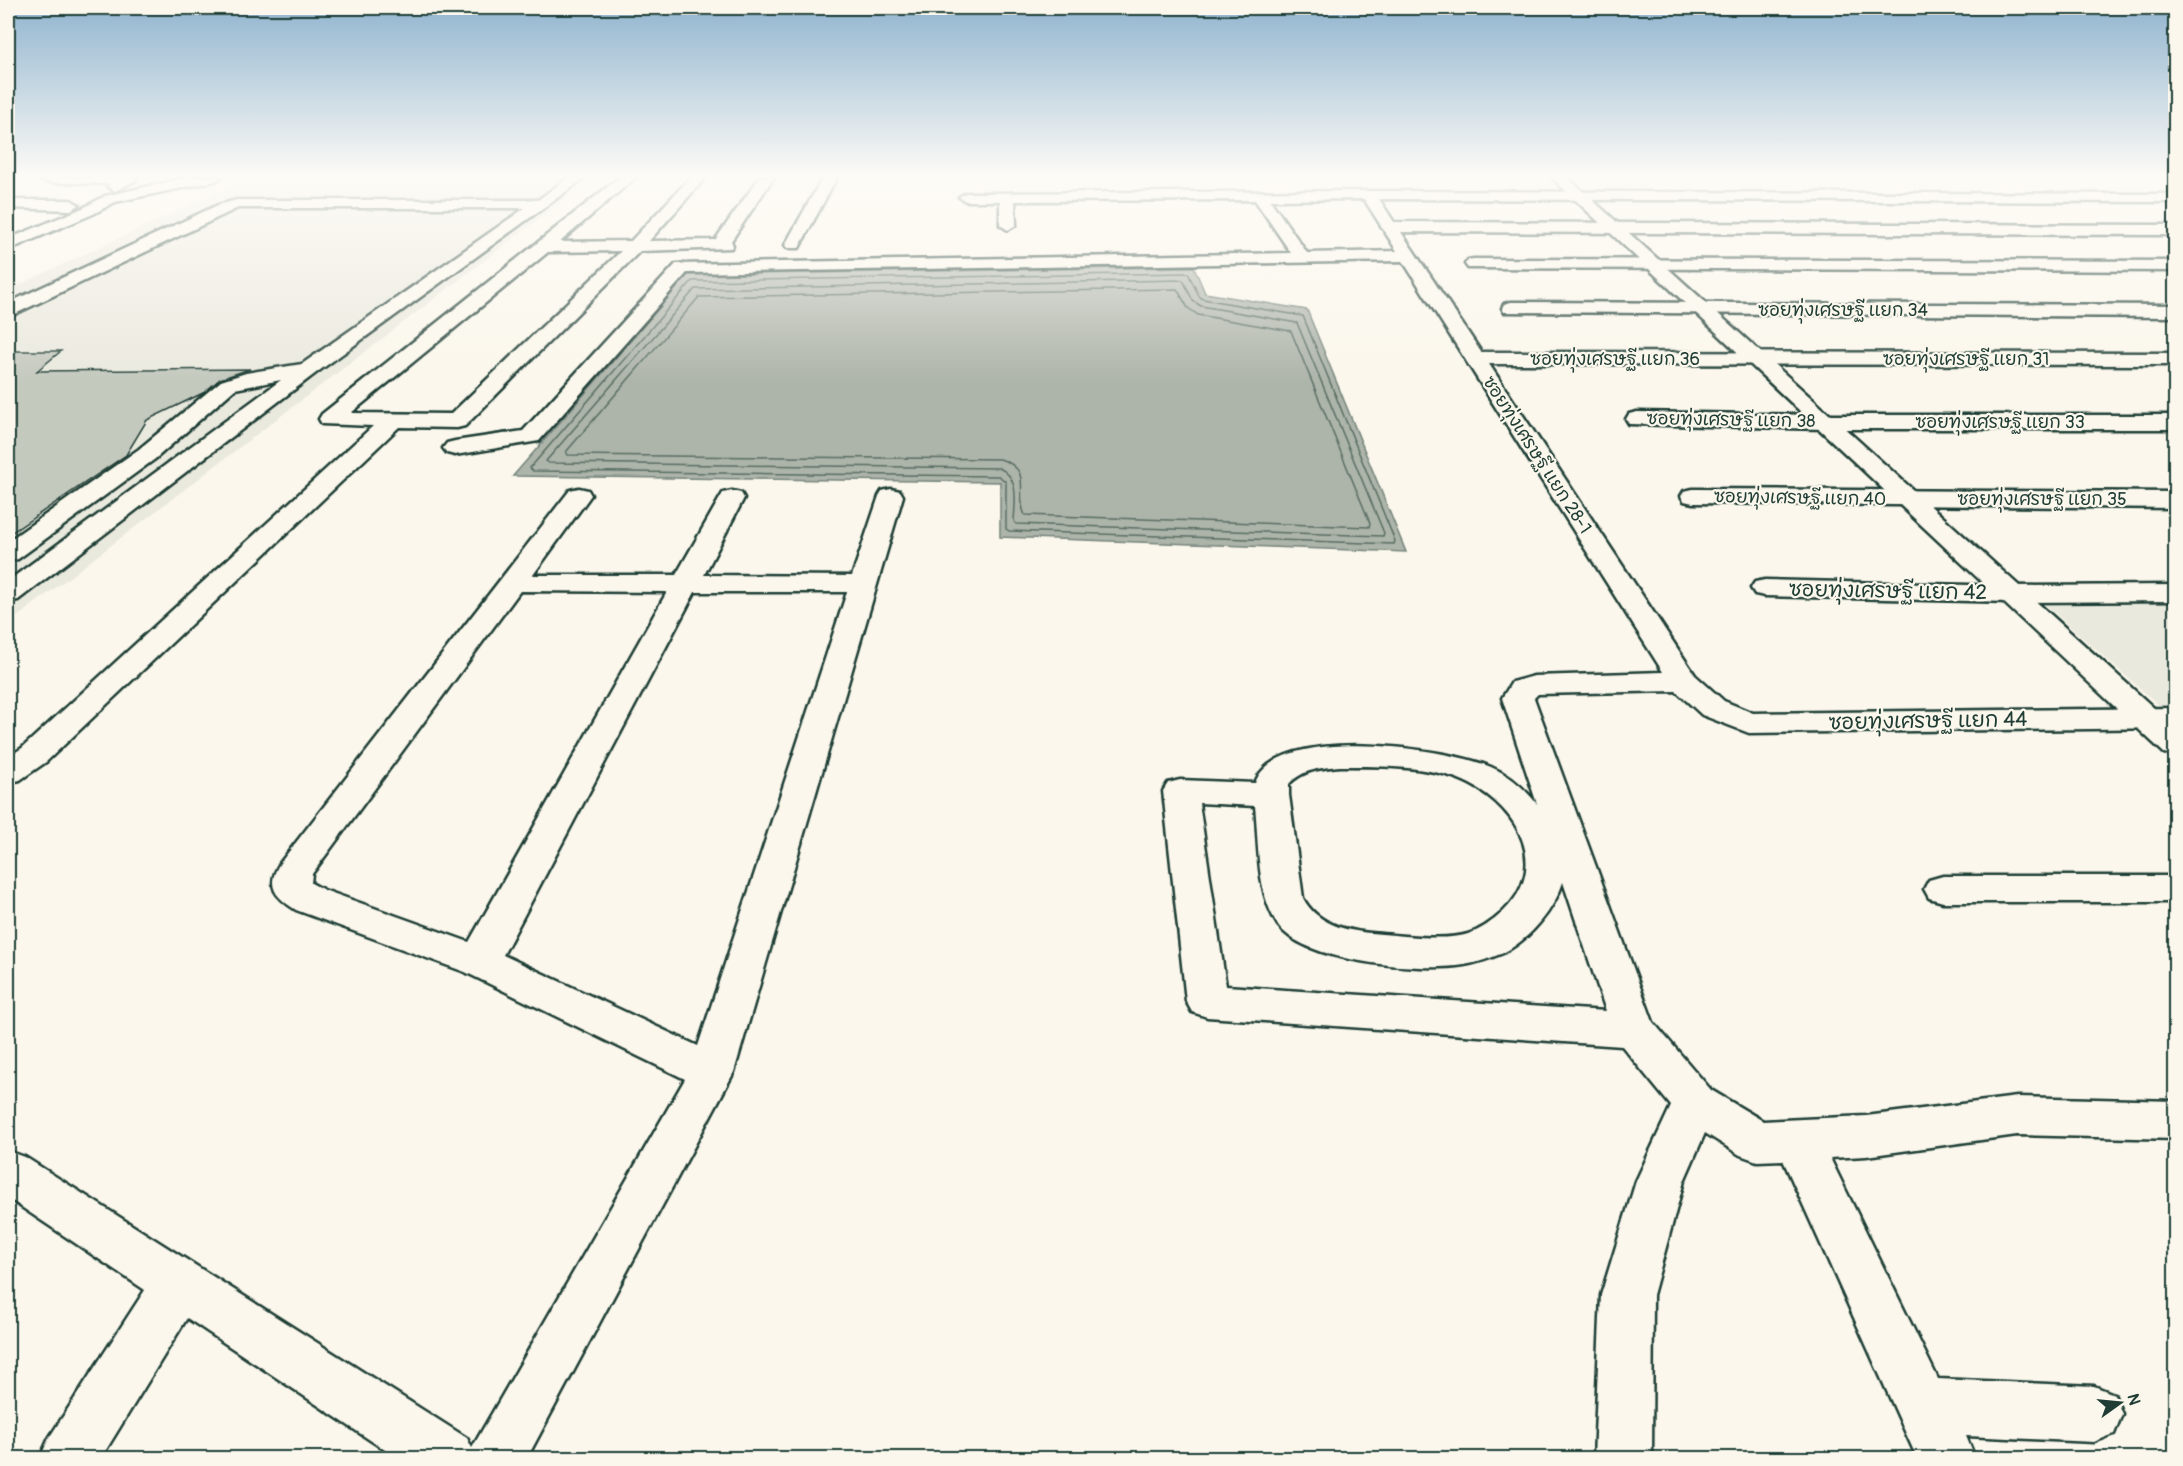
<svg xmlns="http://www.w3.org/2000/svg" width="2183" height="1466" font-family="Pangolin,'Playpen Sans Thai',sans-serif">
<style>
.built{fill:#eae9de}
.water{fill:#adb4aa;stroke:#74847b;stroke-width:1.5}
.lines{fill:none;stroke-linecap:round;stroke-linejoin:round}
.shore{stroke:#586d63;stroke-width:1.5}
.building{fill:#c4c9be;stroke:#1f3d34;stroke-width:1.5}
.minor-casing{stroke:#1f3d34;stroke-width:5}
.major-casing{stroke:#1f3d34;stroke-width:5}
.minor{fill:#fbf7ec;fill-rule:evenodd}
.major{fill:#fbf7ec;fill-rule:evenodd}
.labels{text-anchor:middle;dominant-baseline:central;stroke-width:4.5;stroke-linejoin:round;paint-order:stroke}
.far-street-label{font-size:18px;fill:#1f3d34;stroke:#fbf7ec}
.street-label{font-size:21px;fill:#1f3d34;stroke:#fbf7ec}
</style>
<rect width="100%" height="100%" fill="#fbf7ec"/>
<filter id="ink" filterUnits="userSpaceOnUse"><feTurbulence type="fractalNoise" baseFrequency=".0167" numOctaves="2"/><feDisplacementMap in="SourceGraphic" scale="12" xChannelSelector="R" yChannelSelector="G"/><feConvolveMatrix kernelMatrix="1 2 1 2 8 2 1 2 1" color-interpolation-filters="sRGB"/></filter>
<g filter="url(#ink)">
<g class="built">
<polygon points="249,177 594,177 8,624 8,290"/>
<polygon points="2040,600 2175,601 2175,708 2162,708"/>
</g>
<polygon class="water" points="1194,267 1205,293 1307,310 1406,552 1000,537 1000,482 513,476 688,275"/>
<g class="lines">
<g class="shore">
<polygon points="1188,273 1199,296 1203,299 1303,316 1395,541 1394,544 1009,531 1006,529 1006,482 999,476 533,471 530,468 692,281"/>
<path d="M1183,280L1193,301L1201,306L1297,323L1384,533L1383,536L1016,524L1014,521C1015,502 1020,477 999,468L549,463L546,461L695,289Z"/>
<path d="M1177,289L1188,308L1198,315L1291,331L1370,523L1369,527L1025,515C1014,493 1035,470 1000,459L568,455L566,452L699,297Z"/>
</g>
</g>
<polygon class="building" points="8,351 61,351 37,371 250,369 220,379 205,392 147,420 126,455 8,535"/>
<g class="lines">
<g class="minor-casing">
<g id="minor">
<polygon points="134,177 136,180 115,191 108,187 110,184 46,182 39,178"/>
<polygon points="190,177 222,177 215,181 115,202 93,214 8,250 8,239 83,208 105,196"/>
<polygon points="569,177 586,177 316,373 18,600 8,602 8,581 281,380 235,389 155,459 18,559 8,561 8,541 139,449 221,381 246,373 302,364 525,208 238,208 15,314 8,315 8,303 218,205 237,200 538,200"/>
<path d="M620,177H636L560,242L631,241L691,177H706L649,241L715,240L760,177H774L731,241L733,245L731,248L640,251L465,426L457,428L399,427L46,762L20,780L8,783V757L22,748L373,426L322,424L319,419L322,414ZM621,251L451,414L351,413L548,252Z"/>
<polygon points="823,177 837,177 799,248 787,248 785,245"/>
<path d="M1369,191L2176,194V202L1379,199L1394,222L2176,225V235L1401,232L1481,352L2176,353V365L1489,364L1695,675L1724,701L1753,713L2176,708V728L1749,733L1702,715L1676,691L1538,694L1534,698L1653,1022L1711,1090L1763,1121L1866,1116L2017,1097L2176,1101V1139L2017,1135L1866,1156L1830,1158L1938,1379L2094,1386L2114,1394L2122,1414L2114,1434L2094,1442L1966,1436L1975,1458H1917L1783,1160L1757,1161L1740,1155L1705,1133L1684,1181L1653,1295L1652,1458H1594L1601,1295L1636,1181L1671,1106L1622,1046L1207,1017L1192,1012L1186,1001L1163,791L1168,783L1180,780L1255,783C1276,723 1446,748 1491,767C1510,775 1525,789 1537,804L1502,698L1512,682L1534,676L1663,672L1403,261L687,273L539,441L455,455L447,453L443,448L447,443L455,441L523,431L676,264L1291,253L1255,200L1015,201L1016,225L1008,230L1000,225V201H966L959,197L966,193ZM1364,199L1397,251L1307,253L1270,200ZM1340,766C1379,766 1434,765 1470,784C1520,810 1550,868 1503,912C1493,921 1481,930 1468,934C1445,941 1406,936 1382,934C1352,932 1318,927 1303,898L1289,795V784C1303,769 1321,768 1340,766ZM1199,803L1255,806C1259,844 1256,892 1278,925C1305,963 1421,972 1464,965C1477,963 1491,958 1503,953C1530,939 1554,910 1563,882L1606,1011L1226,986Z"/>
<polygon points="8,200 71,200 79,205 71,210 8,208"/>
<polygon points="1474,259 2176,261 2176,271 1468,268 1465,264 1468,260"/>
<polygon points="1511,302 2176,305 2176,317 1504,312 1502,308 1504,304"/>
<polygon points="1637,412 1824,415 2176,415 2176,429 1824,429 1629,424 1626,419 1629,414"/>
<path d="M579,488L588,490L591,495L533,575H676L720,498L723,493L732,491L741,493L744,498L704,575L852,576L879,496L882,491L891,489L900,491L903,496L734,1072L527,1458H397L187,1318L101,1458H40L49,1438L145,1290L8,1198V1151L25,1157L467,1438L472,1448L685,1079L465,972L296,910C276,897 265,887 280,863L570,490ZM520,591L667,592L469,942L324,890L311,883L312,874ZM695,592H847L698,1046L503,955Z"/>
<polygon points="1693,489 2176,492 2176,508 1693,503 1684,501 1681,496 1684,491"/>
<polygon points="1765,580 2011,586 2176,585 2176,601 2011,602 1765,596 1755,594 1751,588 1755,582"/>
<polygon points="1943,876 2176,876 2176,902 1943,902 1929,898 1924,889 1929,880"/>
</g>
</g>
<g class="major-casing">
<polygon id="major" points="1551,177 1567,177 2176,728 2176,756 2164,753"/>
</g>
<use href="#minor" class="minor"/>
<use href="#major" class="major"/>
</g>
</g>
<linearGradient id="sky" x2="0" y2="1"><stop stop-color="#90b4cf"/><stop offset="0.46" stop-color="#fdfbf6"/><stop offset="1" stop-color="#fdfbf6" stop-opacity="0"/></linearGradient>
<rect width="2183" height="383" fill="url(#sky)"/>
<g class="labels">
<g class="far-street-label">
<text x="1843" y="310">ซอยทุ่งเศรษฐี แยก 34</text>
<text x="1615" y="359">ซอยทุ่งเศรษฐี แยก 36</text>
<text x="1966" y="359">ซอยทุ่งเศรษฐี แยก 31</text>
<text transform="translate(1731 420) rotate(1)">ซอยทุ่งเศรษฐี แยก 38</text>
<text x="2000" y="422">ซอยทุ่งเศรษฐี แยก 33</text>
<text transform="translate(1537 455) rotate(57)">ซอยทุ่งเศรษฐี แยก 28-1</text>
<text transform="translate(1800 498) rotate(1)">ซอยทุ่งเศรษฐี แยก 40</text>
<text x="2042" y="499">ซอยทุ่งเศรษฐี แยก 35</text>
</g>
<g class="street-label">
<text transform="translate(1888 591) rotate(1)">ซอยทุ่งเศรษฐี แยก 42</text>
<text transform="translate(1928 721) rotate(-1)">ซอยทุ่งเศรษฐี แยก 44</text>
</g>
</g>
<rect width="2183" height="1466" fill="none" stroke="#fbf7ec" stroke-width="30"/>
<rect x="15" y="15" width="2153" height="1436" fill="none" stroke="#1f3d34" stroke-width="2" filter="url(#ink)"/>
<g transform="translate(2120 1403) rotate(75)" stroke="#fbf7ec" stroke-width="4.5" paint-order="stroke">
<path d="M0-4.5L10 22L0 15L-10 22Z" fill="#1f3d34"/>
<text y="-9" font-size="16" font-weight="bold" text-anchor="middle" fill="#1f3d34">N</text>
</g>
</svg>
